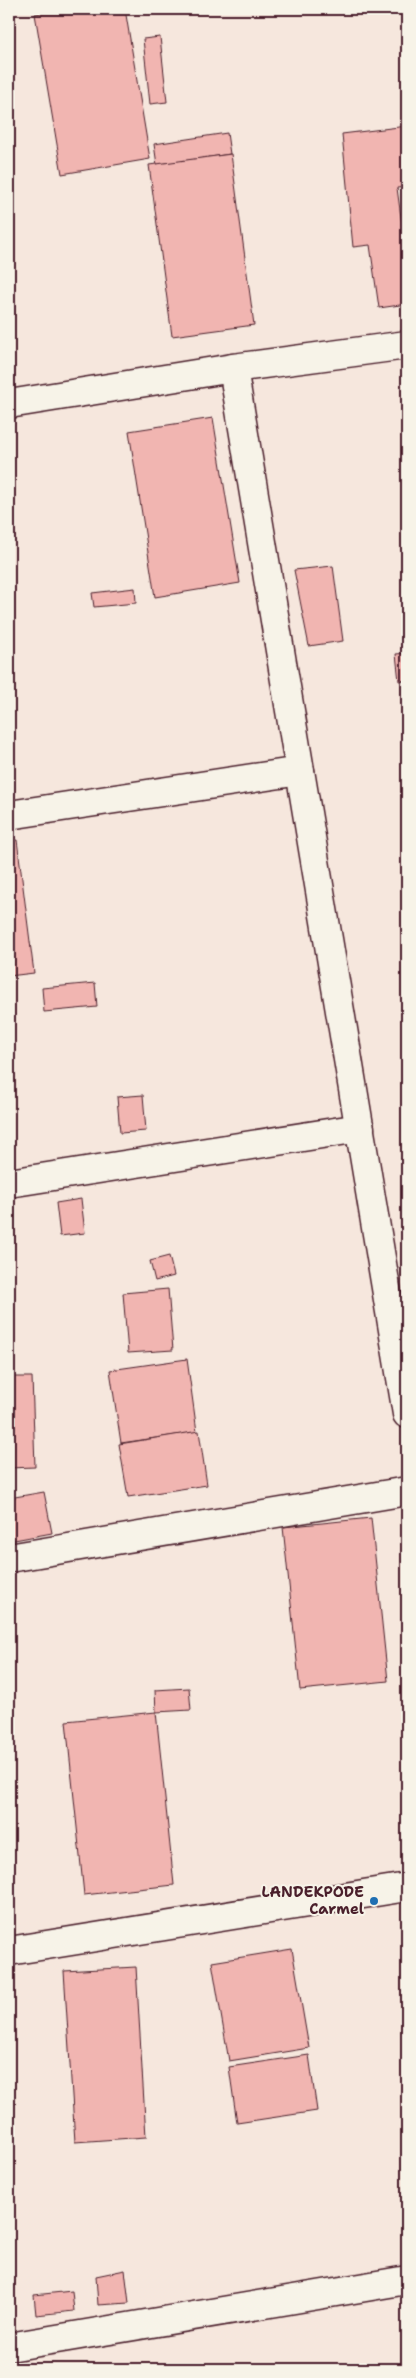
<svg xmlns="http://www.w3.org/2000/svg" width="416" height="2378" font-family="'Shantell Sans',sans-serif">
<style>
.building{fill:#f1b5b1;stroke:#4a1f2b}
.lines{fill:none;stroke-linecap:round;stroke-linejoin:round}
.minor-casing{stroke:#4a1f2b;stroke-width:31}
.minor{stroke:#f7f3e8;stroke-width:28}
.poi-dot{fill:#1f6fb2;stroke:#f7f3e8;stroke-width:2}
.labels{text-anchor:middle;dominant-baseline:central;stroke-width:4;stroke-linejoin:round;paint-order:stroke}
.poi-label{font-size:15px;font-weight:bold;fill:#4a1f2b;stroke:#f7f3e8;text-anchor:end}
</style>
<rect width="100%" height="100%" fill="#f6e7dd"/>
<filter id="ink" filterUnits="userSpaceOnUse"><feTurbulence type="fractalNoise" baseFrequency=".02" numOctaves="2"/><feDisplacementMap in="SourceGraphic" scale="10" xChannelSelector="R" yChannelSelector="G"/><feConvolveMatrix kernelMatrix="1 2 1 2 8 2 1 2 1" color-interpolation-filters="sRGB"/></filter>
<g filter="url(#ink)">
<g class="building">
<polygon points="71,9 125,9 150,159 62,174 35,14"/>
<polygon points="160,37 167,102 150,104 143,39"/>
<polygon points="407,126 407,187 397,188 403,232 407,231 407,304 379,308 370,245 353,247 342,134"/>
<polygon points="227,133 230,154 157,165 154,144"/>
<polygon points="231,154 254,325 172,336 149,165"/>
<polygon points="213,418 240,583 155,597 129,431"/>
<polygon points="333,566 343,641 309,646 294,570"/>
<polygon points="135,588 136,603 94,607 92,593"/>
<polygon points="407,653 407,680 399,681 396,654"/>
<polygon points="17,840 34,973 9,976 9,841"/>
<polygon points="95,983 97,1007 44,1012 42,988"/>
<polygon points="143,1095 146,1131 120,1133 117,1097"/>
<polygon points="81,1199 85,1233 60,1236 56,1203"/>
<polygon points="169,1256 174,1276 155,1281 150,1261"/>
<polygon points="168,1289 173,1350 128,1353 123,1293"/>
<polygon points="187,1359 197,1432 121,1443 110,1370"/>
<polygon points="9,1377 32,1377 35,1467 9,1468"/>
<polygon points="199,1431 207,1485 128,1497 119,1444"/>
<polygon points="44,1492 52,1533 9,1541 9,1498"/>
<polygon points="371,1518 388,1681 300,1690 283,1527"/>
<polygon points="189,1688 191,1710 156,1712 155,1690"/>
<polygon points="156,1712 174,1885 84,1895 66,1721"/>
<polygon points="292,1949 309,2048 229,2061 212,1962"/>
<polygon points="136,1967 146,2137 75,2142 64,1971"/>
<polygon points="309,2055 317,2111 237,2123 229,2067"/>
<polygon points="125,2270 129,2303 98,2305 96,2276"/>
<polygon points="72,2291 74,2311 36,2315 34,2295"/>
</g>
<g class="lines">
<g class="minor-casing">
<g id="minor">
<polyline points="233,368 407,1414"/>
<polyline points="9,404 233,368 407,345"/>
<polyline points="9,815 300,771"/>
<polyline points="9,1183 360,1128"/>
<polyline points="9,1558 407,1491"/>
<polyline points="9,1951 407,1887"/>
<polyline points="9,2347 407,2280"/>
</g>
</g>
<use href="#minor" class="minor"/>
</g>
</g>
<circle class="poi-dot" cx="374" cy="1901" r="5"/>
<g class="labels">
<g class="poi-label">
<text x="364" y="1892">LANDEKPODE<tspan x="364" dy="17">Carmel</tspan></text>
</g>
</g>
<rect width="416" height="2378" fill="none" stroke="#f7f3e8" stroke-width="30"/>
<rect x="15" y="15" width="386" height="2348" fill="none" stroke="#4a1f2b" stroke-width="2" filter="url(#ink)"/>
</svg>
